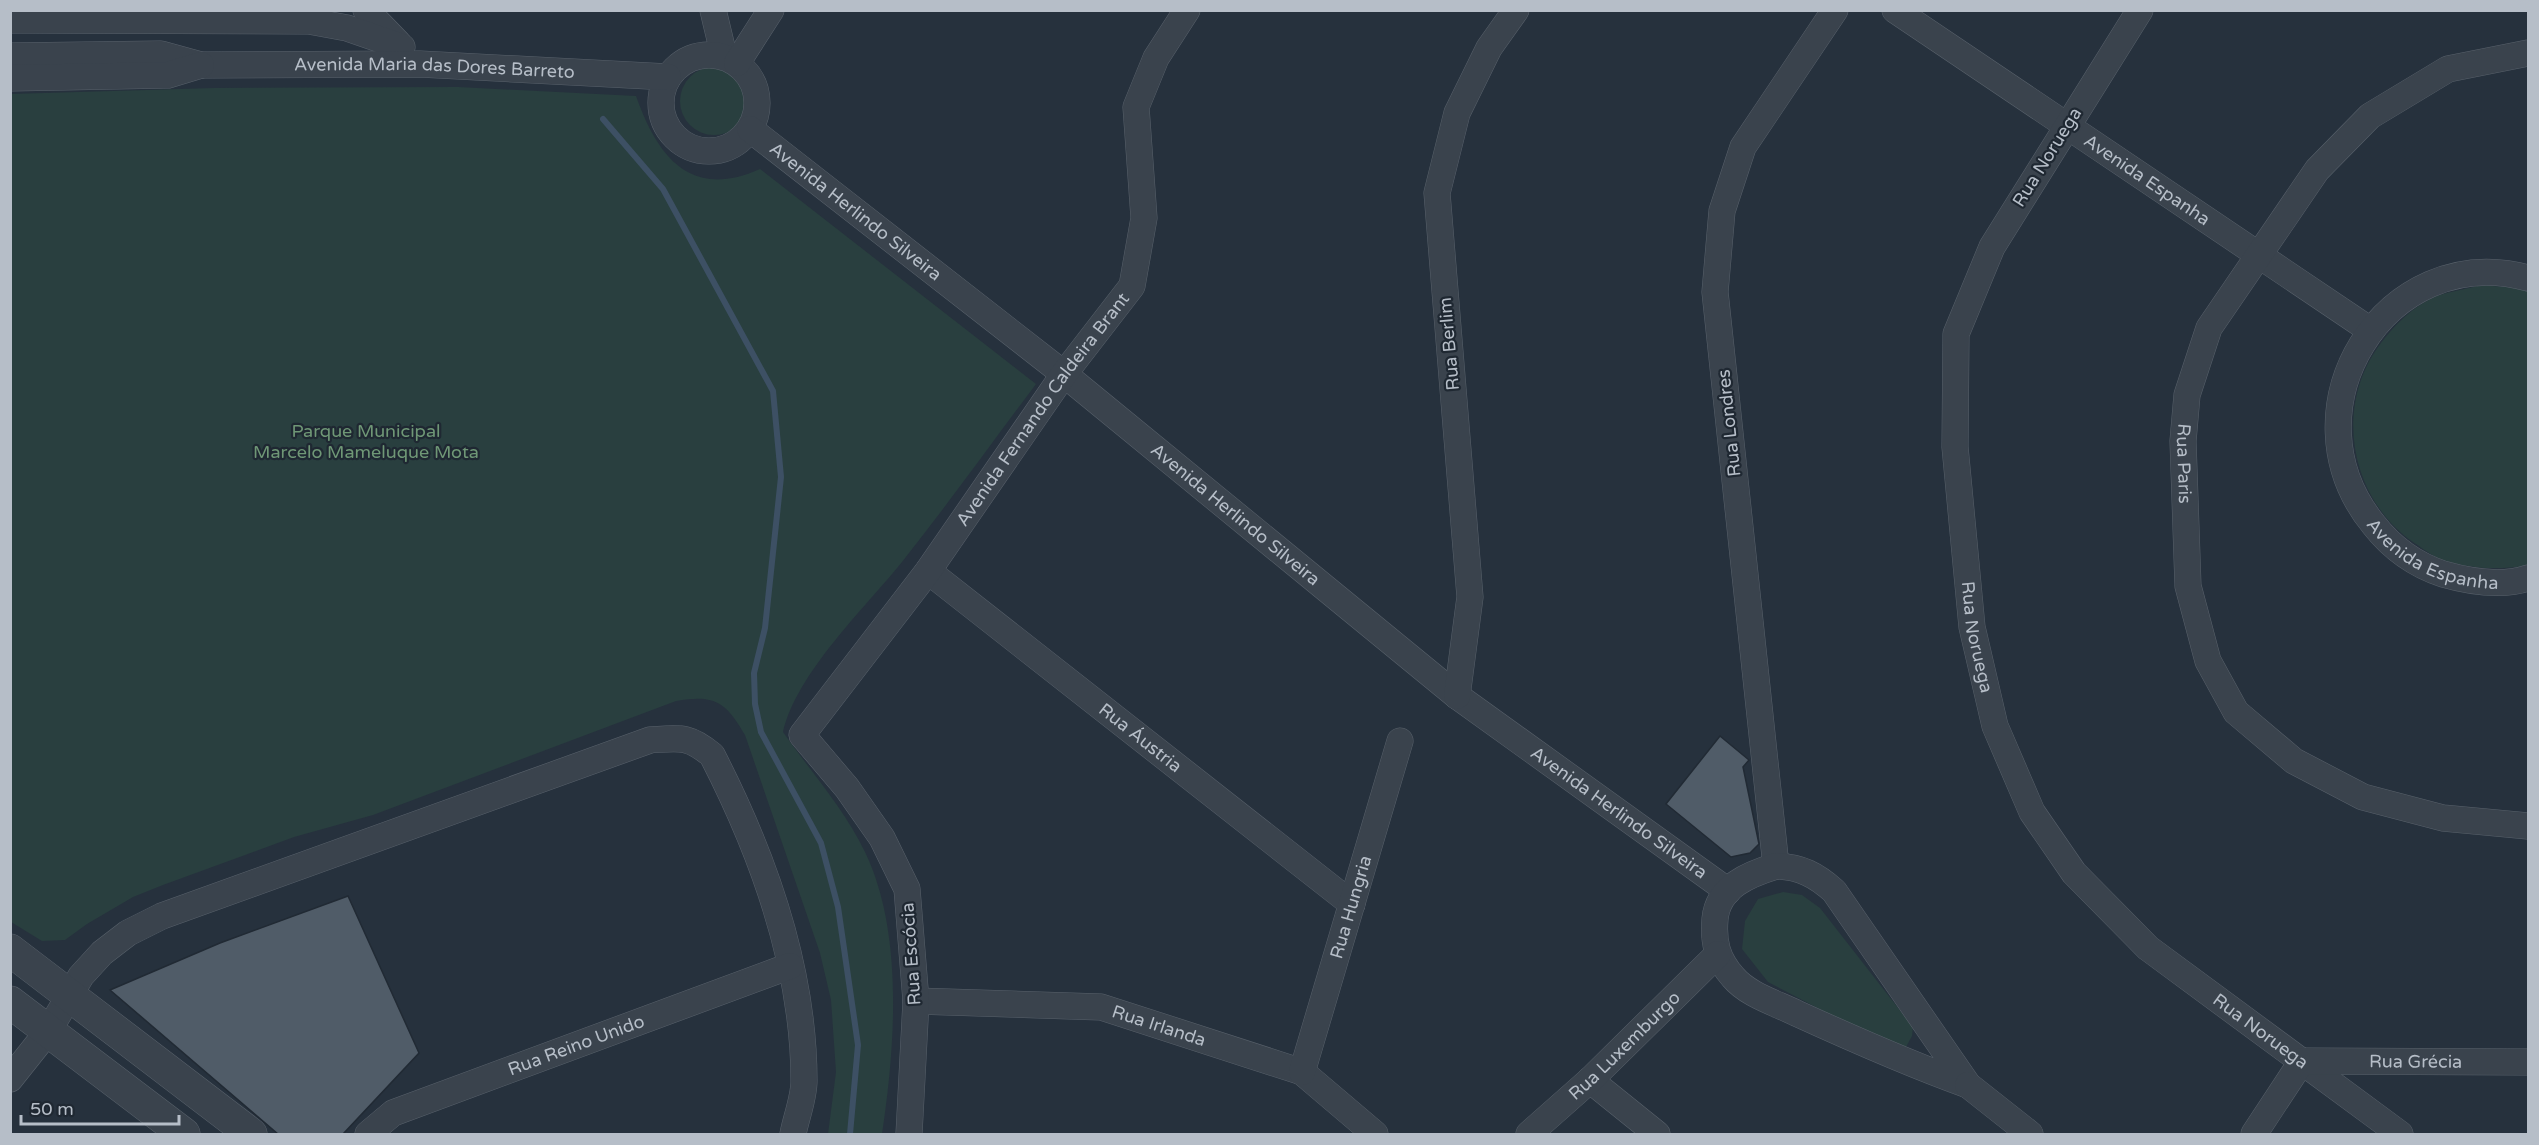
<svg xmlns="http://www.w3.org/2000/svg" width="2539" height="1145" font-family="'Varela Round',sans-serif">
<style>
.green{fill:#293f3f}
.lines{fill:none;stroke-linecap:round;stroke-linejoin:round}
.stream{stroke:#3d5064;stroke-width:6}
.building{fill:#505c68;stroke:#212a34;stroke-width:1.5}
.minor-casing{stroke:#58616b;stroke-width:27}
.tertiary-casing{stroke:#58616b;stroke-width:33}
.minor{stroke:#3a434d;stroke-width:26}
.tertiary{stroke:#3a434d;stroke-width:32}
.labels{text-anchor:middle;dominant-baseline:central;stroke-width:4.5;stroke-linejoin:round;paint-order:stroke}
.street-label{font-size:18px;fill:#b6bec8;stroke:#1f2832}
.park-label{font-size:18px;fill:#6f9776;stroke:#1f2832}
</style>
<rect width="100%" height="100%" fill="#26313d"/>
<g class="green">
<circle cx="714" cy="101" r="34"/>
<path d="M458,87L636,96C658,158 691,200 760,169L1036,384C991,444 948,504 902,562C863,610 797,673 783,732C810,771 844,808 865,852C904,933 895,1047 882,1134H828L836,1072L831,1000L820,953L745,735C726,702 715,694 676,701L373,815L294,837L163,885L133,897L87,924L65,940L42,941L11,922V94L214,88Z"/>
<path d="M2481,285L2528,289V566C2497,569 2474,570 2443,560C2434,557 2426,551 2419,546C2350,503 2332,407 2381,343C2395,324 2415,305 2437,296C2451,291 2467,289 2481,285Z"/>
<polygon points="1783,892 1802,895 1820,908 1913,1027 1912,1036 1906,1047 1890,1046 1768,982 1742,949 1745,921 1758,899"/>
</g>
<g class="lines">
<polyline class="stream" points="603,119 663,189 773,391 781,477 765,628 754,673 755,704 761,732 821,843 838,907 858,1045 850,1134"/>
</g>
<g class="building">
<polygon points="1720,736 1749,760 1743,767 1759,844 1750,853 1731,857 1666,804"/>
<polygon points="348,896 419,1053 343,1134 278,1134 110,990 220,943"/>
</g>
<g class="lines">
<g class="minor-casing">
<g id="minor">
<polyline points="366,10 398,43"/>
<polyline points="713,10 724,56"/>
<path id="s1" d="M1895,10L2370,330"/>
<path id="s2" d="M2140,10L1992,247L1956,334L1955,447L1972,627L1995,726L2032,812L2074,873L2148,948L2400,1134"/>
<polyline points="10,20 309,21 347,28 402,47"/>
<path id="s3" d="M2528,53L2448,69L2370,116L2317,170L2209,328L2187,395L2183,441L2188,586L2208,661L2236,712L2294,761L2363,797L2443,818L2528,826"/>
<circle cx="709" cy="103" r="48"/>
<path id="s4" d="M10,56L161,54L201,65L420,64L668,77"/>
<polyline points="737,63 771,10"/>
<polyline points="10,78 168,75 201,65"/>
<path id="s5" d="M750,129L1064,374L1457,696L1728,891"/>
<path id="s6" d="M2528,278C2385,239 2280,411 2374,525C2392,548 2416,565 2443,574C2471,582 2501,587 2528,578"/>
<path id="s7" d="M928,571L1352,904"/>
<polyline points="1457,696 1470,597 1437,193 1457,113 1489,48 1516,10"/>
<polyline points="1776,866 1715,292 1722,211 1743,147 1835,10"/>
<path d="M1776,866C1801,867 1816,875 1834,891L1968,1085C1909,1064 1853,1039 1796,1013C1776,1003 1748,995 1733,977C1717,959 1713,942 1715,919C1718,886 1750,874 1776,866Z"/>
<path id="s8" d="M916,1001L1101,1007L1302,1072L1375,1134"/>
<path id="s9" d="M1302,1072L1400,741"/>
<path d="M10,1079L49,1030L81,976L102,953L128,933L162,916L650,740C680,738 688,735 712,755C763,854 804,969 804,1081C804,1098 796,1118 793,1134"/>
<polyline points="1590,1080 1657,1134"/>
<polyline points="1968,1085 2030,1134"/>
<path id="s10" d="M368,1134L393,1113L790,966"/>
<path id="s11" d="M909,1134L916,1001L907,889L882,838L847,788L802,735L928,571L1064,374L1132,286L1144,218L1136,107L1156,58L1187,10"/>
<path id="s12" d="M1529,1134L1590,1080L1718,954"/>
<path id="s13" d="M2254,1134L2302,1061L2528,1062"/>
</g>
</g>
<g class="tertiary-casing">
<g id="tertiary">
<polyline points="10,950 251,1134"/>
<polyline points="10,1002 184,1134"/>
</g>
</g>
<use href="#minor" class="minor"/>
<use href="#tertiary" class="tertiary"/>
</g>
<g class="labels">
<g class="street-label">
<text stroke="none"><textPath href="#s4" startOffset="426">Avenida Maria das Dores Barreto</textPath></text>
<text transform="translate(2047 157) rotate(-58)">Rua Noruega</text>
<text stroke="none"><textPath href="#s1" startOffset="304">Avenida Espanha</textPath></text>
<text stroke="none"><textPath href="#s5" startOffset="134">Avenida Herlindo Silveira</textPath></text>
<text transform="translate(1449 344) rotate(-95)">Rua Berlim</text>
<text stroke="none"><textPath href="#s11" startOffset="838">Avenida Fernando Caldeira Brant</textPath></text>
<text transform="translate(1729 423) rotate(-96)">Rua Londres</text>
<text stroke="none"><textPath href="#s3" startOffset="579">Rua Paris</textPath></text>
<text stroke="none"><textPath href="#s5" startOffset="620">Avenida Herlindo Silveira</textPath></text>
<text stroke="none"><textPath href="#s6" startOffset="454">Avenida Espanha</textPath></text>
<text stroke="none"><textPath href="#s2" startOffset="678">Rua Noruega</textPath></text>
<text stroke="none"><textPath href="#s7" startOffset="270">Rua Áustria</textPath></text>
<text stroke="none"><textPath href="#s5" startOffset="1106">Avenida Herlindo Silveira</textPath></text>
<text stroke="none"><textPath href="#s9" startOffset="172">Rua Hungria</textPath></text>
<text transform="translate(911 954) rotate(-94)">Rua Escócia</text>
<text stroke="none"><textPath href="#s8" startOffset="246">Rua Irlanda</textPath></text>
<text stroke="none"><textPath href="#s2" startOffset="1182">Rua Noruega</textPath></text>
<text stroke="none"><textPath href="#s10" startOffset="228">Rua Reino Unido</textPath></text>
<text stroke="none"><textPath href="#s12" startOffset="130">Rua Luxemburgo</textPath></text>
<text stroke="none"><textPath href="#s13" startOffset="201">Rua Grécia</textPath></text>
</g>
<g class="park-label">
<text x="366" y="431">Parque Municipal<tspan x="366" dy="21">Marcelo Mameluque Mota</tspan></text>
</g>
</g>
<rect width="2539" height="1145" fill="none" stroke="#b6bec8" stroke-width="24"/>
<path d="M21 1115v9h158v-9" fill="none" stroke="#b6bec8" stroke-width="3"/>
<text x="30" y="1115" font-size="18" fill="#b6bec8" stroke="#1f2832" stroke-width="4.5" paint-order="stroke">50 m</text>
</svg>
